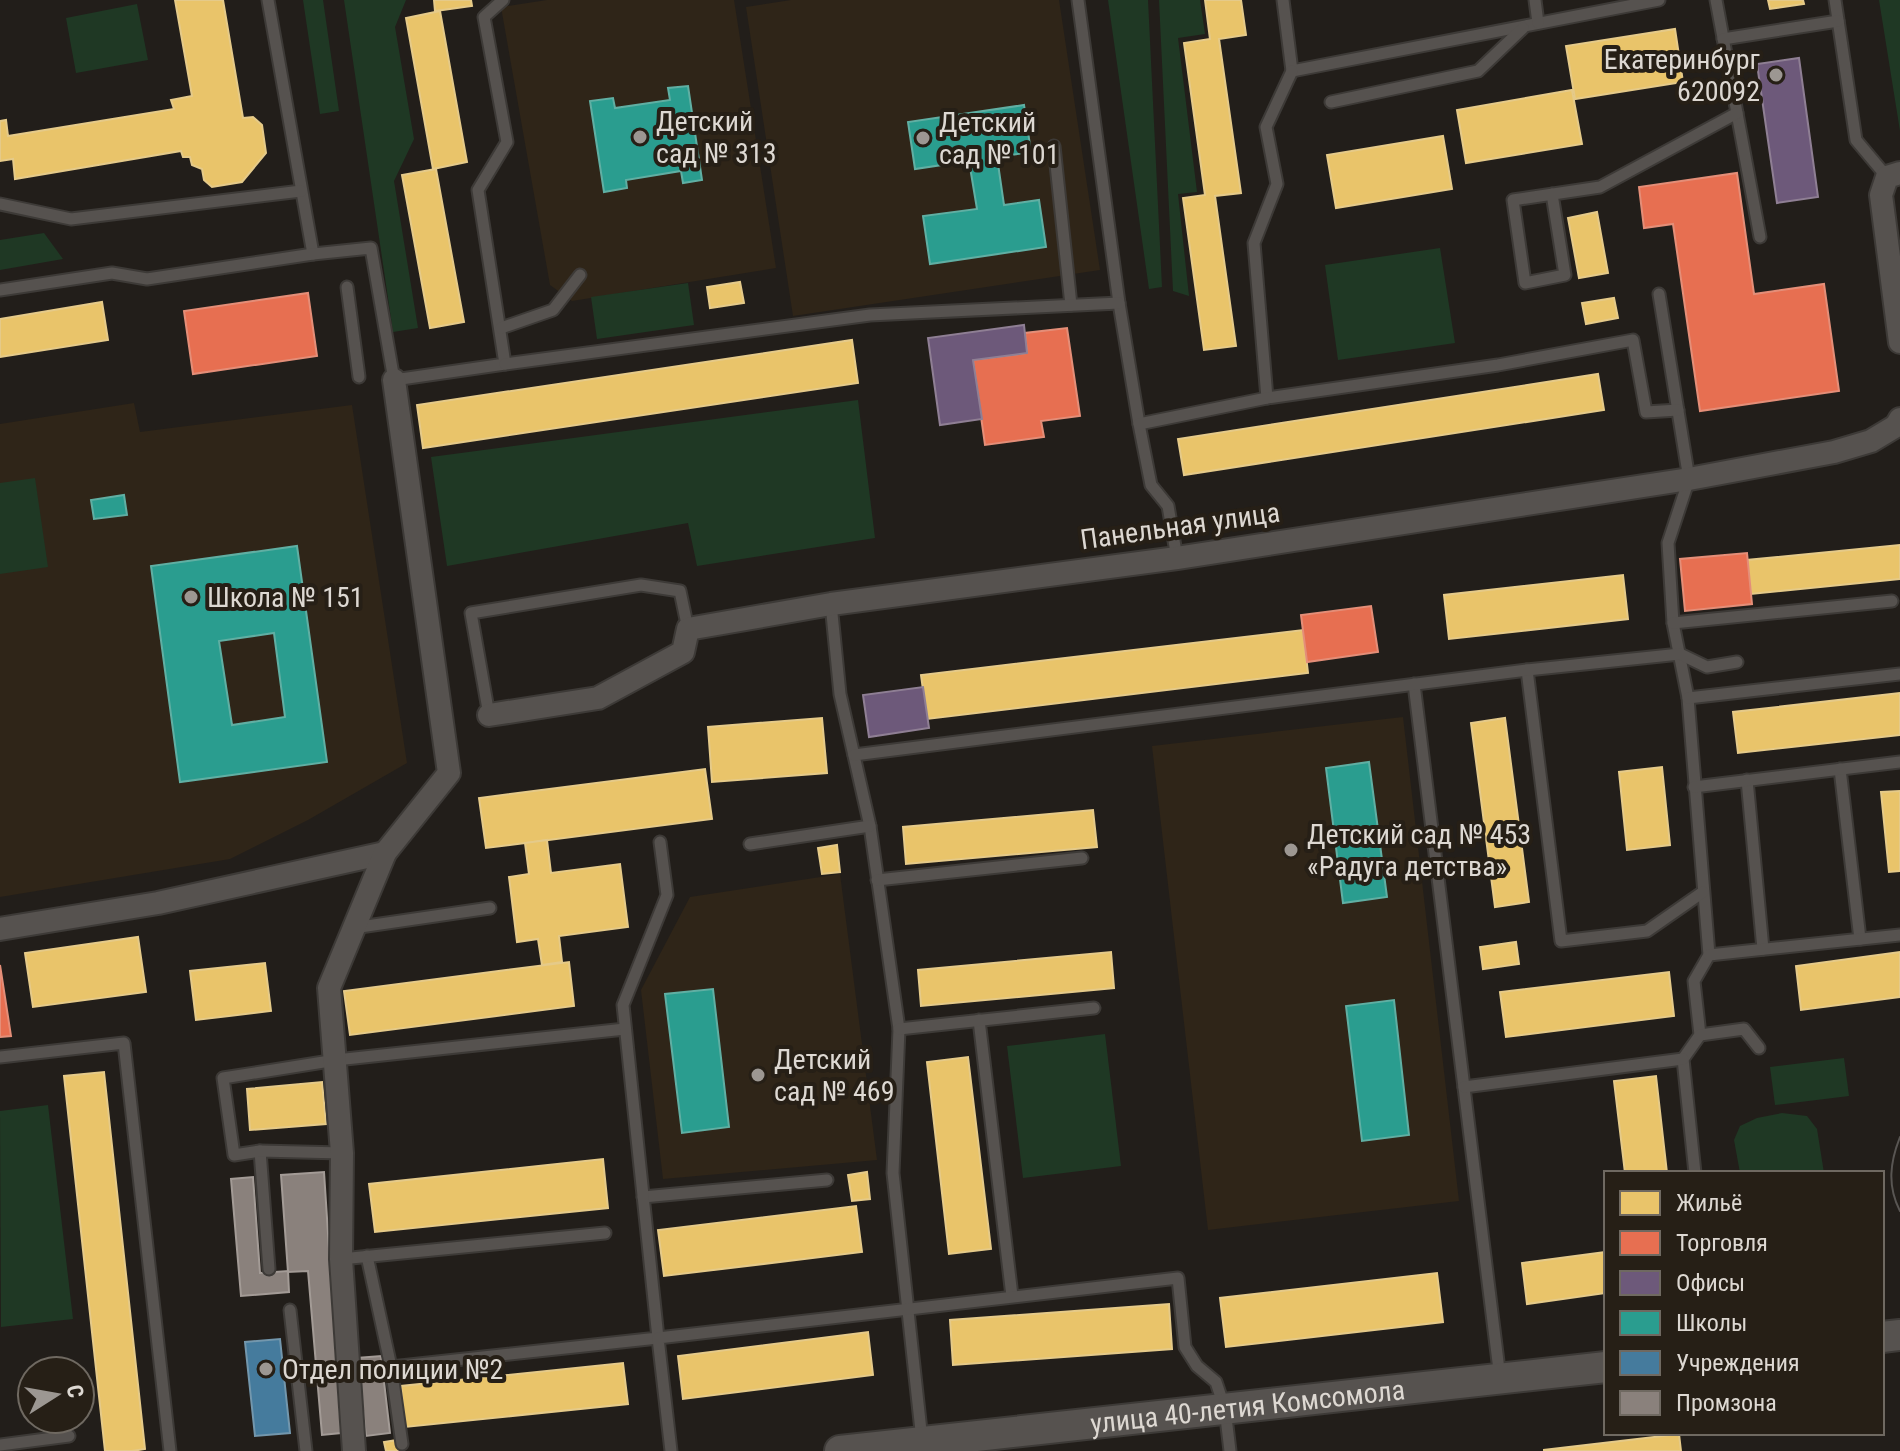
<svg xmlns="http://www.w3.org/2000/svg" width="1900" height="1451" font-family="'Roboto Condensed',sans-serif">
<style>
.built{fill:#2f2518}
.green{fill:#1f3824}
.homes{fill:#e9c46a;stroke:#e5ca89;stroke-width:2}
.shops{fill:#e76f51;stroke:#e48e78;stroke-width:2}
.offices{fill:#6d597a;stroke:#8f7f94;stroke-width:2}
.schools{fill:#2a9d8f;stroke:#60afa3;stroke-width:2;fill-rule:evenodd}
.public{fill:#457b9d;stroke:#7397ad;stroke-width:2}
.industry{fill:#8a817c;stroke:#a39b96;stroke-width:2}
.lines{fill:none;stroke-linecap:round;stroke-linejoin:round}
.service-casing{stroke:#3d3a37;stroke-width:15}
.minor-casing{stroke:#3d3a37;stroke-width:26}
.secondary-casing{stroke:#3d3a37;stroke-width:34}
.service{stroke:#56524f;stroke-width:11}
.minor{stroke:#56524f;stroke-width:22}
.secondary{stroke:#56524f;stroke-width:30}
.tram{stroke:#595653;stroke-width:2}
.poi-dot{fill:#9c9792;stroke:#261f16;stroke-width:3}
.labels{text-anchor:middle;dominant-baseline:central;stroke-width:8;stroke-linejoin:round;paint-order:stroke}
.poi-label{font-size:28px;fill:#ddd8d2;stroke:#261f16;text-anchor:start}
.street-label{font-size:28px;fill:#ddd8d2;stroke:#261f16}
</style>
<rect width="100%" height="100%" fill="#221e1a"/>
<g class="built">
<polygon points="547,0 734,0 776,268 572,301 550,285 501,7"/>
<polygon points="791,0 1059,0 1100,270 793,316 746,7"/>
<polygon points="134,403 140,432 352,405 407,763 308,820 230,859 0,897 0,424"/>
<polygon points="1403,717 1459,1201 1208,1230 1152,746"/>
<polygon points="840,874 877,1160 663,1179 641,990 690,897"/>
</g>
<g class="green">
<polygon points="303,0 323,0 339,111 320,114"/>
<polygon points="344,0 406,0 395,27 414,139 394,181 418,328 393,332"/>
<polygon points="1108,0 1148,0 1162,287 1149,289"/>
<polygon points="1159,0 1200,0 1205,34 1178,38 1197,192 1178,194 1189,296 1173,291"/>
<polygon points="1879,0 1900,0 1900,131"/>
<polygon points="137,4 148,60 76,73 66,18"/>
<polygon points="44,233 63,259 0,270 0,240"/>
<polygon points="1440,248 1455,343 1338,360 1325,265"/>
<polygon points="688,283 694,325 597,339 591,297"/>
<polygon points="858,400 875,538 697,566 688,523 447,566 431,457"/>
<polygon points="35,478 48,567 0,574 0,483"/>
<polygon points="1105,1034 1121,1166 1023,1178 1007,1046"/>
<polygon points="1844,1058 1849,1096 1775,1105 1770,1067"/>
<polygon points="48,1105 73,1319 1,1327 0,1111"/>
<polygon points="1782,1113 1807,1116 1817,1129 1824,1173 1740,1173 1734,1140 1740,1126 1757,1118"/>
</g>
<g class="homes">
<polygon points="175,0 223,0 243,118 253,117 262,125 266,153 242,182 212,187 204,180 202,169 192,165 190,157 183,157 181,151 15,179 13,159 0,161 0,121 6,120 8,136 174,109 171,100 192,96"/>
<polygon points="434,0 471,0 472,6 435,11"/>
<polygon points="1205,0 1241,0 1246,35 1219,39 1241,193 1215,196 1236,346 1204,350 1183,198 1205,195 1184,43 1210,39"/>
<polygon points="1768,0 1803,0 1804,4 1770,9"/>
<polygon points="440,11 467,162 433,169 406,18"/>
<polygon points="1675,29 1683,82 1575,99 1566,46"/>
<polygon points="1572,90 1582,144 1466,163 1457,110"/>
<polygon points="1443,136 1452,189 1336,208 1327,155"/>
<polygon points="436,169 464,322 430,328 402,175"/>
<polygon points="1597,212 1608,273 1579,278 1568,218"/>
<polygon points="740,282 744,303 710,308 707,287"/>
<polygon points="1614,298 1618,318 1586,324 1582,303"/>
<polygon points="102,302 108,340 0,357 0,319"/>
<polygon points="852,340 858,383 423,448 417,405"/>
<polygon points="1598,374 1604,410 1184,475 1178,439"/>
<polygon points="1900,545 1900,579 1751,594 1747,560"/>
<polygon points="1623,575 1628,619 1449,639 1444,595"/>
<polygon points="1303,630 1308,673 927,719 921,675"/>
<polygon points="1900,693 1900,735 1738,753 1733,712"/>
<polygon points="822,718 827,773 712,782 708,727"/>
<polygon points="1505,718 1529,902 1495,907 1471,723"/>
<polygon points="1662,767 1670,845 1627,850 1619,772"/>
<polygon points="705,769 712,819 486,848 479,798"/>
<polygon points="1900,791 1900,871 1889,872 1881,792"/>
<polygon points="1093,810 1097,847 906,864 903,827"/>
<polygon points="547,840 551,873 620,864 628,927 559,936 562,962 542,965 538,939 517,942 509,877 529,874 525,843"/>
<polygon points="837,845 840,872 822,874 818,848"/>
<polygon points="138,937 146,992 33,1007 25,953"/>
<polygon points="1516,942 1519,964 1483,969 1480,947"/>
<polygon points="1111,952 1114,988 921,1006 918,970"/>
<polygon points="1900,952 1900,997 1801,1010 1796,966"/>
<polygon points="569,962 574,1006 350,1035 344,991"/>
<polygon points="265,963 271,1011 196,1020 190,971"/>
<polygon points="1669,972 1674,1016 1506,1037 1500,992"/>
<polygon points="968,1057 991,1249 949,1254 927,1062"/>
<polygon points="104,1072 145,1449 132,1451 105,1451 64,1076"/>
<polygon points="1656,1076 1667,1173 1625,1173 1614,1081"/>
<polygon points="322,1082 326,1124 250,1130 247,1089"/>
<polygon points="603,1159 608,1208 375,1232 369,1184"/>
<polygon points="867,1172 870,1199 852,1201 848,1175"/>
<polygon points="856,1206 862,1252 664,1276 658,1230"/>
<polygon points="1606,1252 1606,1293 1527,1304 1522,1263"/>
<polygon points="1437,1273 1443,1322 1226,1347 1220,1298"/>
<polygon points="1169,1304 1172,1349 953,1365 950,1320"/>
<polygon points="868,1332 873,1375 683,1399 678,1356"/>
<polygon points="623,1363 628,1404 405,1427 401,1386"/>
<polygon points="1679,1434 1681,1451 1544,1451 1544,1450"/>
<polygon points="397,1440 398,1451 386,1451 384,1442"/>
</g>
<g class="shops">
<polygon points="1737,173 1754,294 1824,284 1839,391 1700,411 1673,224 1644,228 1639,187"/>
<polygon points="308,293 317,356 193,374 184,311"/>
<polygon points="1067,328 1080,416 1041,421 1044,437 985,445 973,360 1027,353 1025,333"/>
<polygon points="1747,553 1752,604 1685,611 1680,559"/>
<polygon points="1371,606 1378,652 1307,662 1301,615"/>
<polygon points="0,965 11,1036 0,1037"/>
</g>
<g class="offices">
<polygon points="1799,58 1818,197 1777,203 1757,64"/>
<polygon points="1024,325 1027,353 973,360 982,419 940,425 928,338"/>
<polygon points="923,687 929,728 869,737 863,695"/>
</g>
<g class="schools">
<polygon points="688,86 702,180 683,183 681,171 626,180 627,188 604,192 590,101 613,98 615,108 670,100 668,88"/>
<polygon points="1024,105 1031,152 997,157 1004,205 1039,200 1046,247 930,264 923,216 977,209 969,161 915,169 908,122"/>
<polygon points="124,495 127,515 94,519 91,500"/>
<path d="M297,546L327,762L180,782L151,566ZM274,633L285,717L232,725L219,641Z"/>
<polygon points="1369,762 1387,897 1343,903 1326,768"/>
<polygon points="713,989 729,1127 682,1133 665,994"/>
<polygon points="1394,1000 1409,1135 1362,1141 1346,1006"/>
</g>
<polygon class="public" points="280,1339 290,1433 255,1436 245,1342"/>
<g class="industry">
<polygon points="324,1172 341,1433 322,1435 308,1271 288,1272 281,1175"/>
<polygon points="253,1177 260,1273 288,1271 289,1292 241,1296 231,1179"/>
<polygon points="381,1356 390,1433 366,1436 357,1358"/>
</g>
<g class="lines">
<g class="service-casing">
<g id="service">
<polyline points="268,0 313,254"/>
<polyline points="1078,0 1119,303 1139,424 1151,485 1168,506 1177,558"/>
<polyline points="1283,0 1292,71 1659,0"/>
<polyline points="1535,0 1538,23"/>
<polyline points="1716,0 1760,237"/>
<polyline points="1835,0 1856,140 1887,177"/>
<polyline points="1723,39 1838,21"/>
<polyline points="1331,102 1478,71 1523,28"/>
<polyline points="1054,146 1071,305"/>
<polyline points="1552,194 1565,275 1525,283 1513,200 1600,187 1737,113"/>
<polyline points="0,204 71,219 301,191"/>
<polyline points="347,287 359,377"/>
<polyline points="0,290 112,273 147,279 313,254 371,248 394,380 505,364 478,190 507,142 484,17 503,0"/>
<polyline points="1659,294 1689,479 1668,543 1673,623 1688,698 1709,955 1694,981 1700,1035 1683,1059 1695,1173"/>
<polyline points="501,328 553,310 580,275"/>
<polyline points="505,364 870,315 1119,303"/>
<polyline points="1267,398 1254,243 1277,184 1266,127 1292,71"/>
<polyline points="1139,424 1267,398 1498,365 1633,340 1646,412 1678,410"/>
<polyline points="831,604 840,694 870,826 899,1029 893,1173 922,1440"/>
<polyline points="1673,623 1892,601"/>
<polyline points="1527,670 1561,941 1647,931 1703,892"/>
<polyline points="1414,684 1500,1378"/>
<polyline points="1688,698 1900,674"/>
<polyline points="489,715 471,613 641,585 680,591 688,629"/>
<polyline points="854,755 1527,670 1680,654 1707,667 1737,662"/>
<polyline points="1840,769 1860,939"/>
<polyline points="1747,780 1763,949"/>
<polyline points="1694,787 1900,762"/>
<polyline points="750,844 870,826"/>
<polyline points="877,880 1082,858"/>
<polyline points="353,928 490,908"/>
<polyline points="1709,955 1900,935"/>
<polyline points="979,1020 1012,1296"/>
<polyline points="899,1029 1094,1008"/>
<polyline points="1700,1035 1744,1029 1759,1048"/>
<polyline points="0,1057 124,1043 170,1451"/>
<polyline points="1464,1087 1683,1059"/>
<polyline points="260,1151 269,1269"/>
<polyline points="342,1153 260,1151 234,1155 223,1078 336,1060 625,1029"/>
<polyline points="643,1197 827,1180"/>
<polyline points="367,1256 391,1367 402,1444"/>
<polyline points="341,1259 605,1233"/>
<polyline points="290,1310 306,1451"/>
<polyline points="391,1367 658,1338 623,1005 667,895 660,842"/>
<polyline points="0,1445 69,1436"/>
<polyline points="671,1451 658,1338 1178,1278 1185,1347 1197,1366 1216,1382 1225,1409 1230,1451"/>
</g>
</g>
<g class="minor-casing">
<g id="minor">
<polyline points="1900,173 1887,177 1881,195 1900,342"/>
<polyline points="489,715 598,698 683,652 688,629 831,604 1177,558 1689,479 1834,452 1871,441 1896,426 1900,419"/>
<polyline points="0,929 158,903 385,853"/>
<polyline points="354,1451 341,1259 342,1153 329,988 385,853 449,773 394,380"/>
</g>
</g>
<g class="secondary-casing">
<g id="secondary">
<polyline points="1882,1337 1900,1335"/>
<path id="s1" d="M840,1451L1606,1367"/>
</g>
</g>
<use href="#service" class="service"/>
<use href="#minor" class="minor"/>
<use href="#secondary" class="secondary"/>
<path class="tram" d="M1900,1137C1890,1162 1887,1186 1900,1211"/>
</g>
<g class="poi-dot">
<circle cx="1776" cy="75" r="8"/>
<circle cx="640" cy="137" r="8"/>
<circle cx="923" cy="138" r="8"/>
<circle cx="191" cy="597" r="8"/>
<circle cx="1291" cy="850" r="8"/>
<circle cx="758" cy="1075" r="8"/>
<circle cx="266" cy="1369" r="8"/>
</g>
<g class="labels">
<g class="poi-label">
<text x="1760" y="59" text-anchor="end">Екатеринбург<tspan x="1760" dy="32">620092</tspan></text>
<text x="656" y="121">Детский<tspan x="656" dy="32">сад № 313</tspan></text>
<text x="939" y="122">Детский<tspan x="939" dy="32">сад № 101</tspan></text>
<text x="207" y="597">Школа № 151</text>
<text x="1307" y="834">Детский сад № 453<tspan x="1307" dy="32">«Радуга детства»</tspan></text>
<text x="774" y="1059">Детский<tspan x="774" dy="32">сад № 469</tspan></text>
<text x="282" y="1369">Отдел полиции №2</text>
</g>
<g class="street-label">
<text transform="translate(1180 526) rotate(-8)">Панельная улица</text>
<text stroke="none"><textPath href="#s1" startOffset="410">улица 40-летия Комсомола</textPath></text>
</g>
</g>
<rect x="1604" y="1171" width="280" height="264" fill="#261f16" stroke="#6f6961" stroke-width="2"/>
<rect x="1620" y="1191" width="40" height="24" fill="#e9c46a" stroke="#6f6961" stroke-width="2"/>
<text x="1676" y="1211" font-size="24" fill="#ddd8d2">Жильё</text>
<rect x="1620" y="1231" width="40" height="24" fill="#e76f51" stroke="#6f6961" stroke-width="2"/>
<text x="1676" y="1251" font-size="24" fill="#ddd8d2">Торговля</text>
<rect x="1620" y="1271" width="40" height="24" fill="#6d597a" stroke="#6f6961" stroke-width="2"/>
<text x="1676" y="1291" font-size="24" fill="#ddd8d2">Офисы</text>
<rect x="1620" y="1311" width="40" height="24" fill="#2a9d8f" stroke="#6f6961" stroke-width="2"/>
<text x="1676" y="1331" font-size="24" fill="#ddd8d2">Школы</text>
<rect x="1620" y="1351" width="40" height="24" fill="#457b9d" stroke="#6f6961" stroke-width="2"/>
<text x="1676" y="1371" font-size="24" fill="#ddd8d2">Учреждения</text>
<rect x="1620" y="1391" width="40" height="24" fill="#8a817c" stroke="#6f6961" stroke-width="2"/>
<text x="1676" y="1411" font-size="24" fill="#ddd8d2">Промзона</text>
<g transform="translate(56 1395) rotate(79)"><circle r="38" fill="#261f16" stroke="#6f6961" stroke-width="2"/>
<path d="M0-6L14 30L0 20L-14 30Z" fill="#9c9792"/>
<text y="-12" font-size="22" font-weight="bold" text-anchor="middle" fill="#ddd8d2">С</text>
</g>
</svg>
